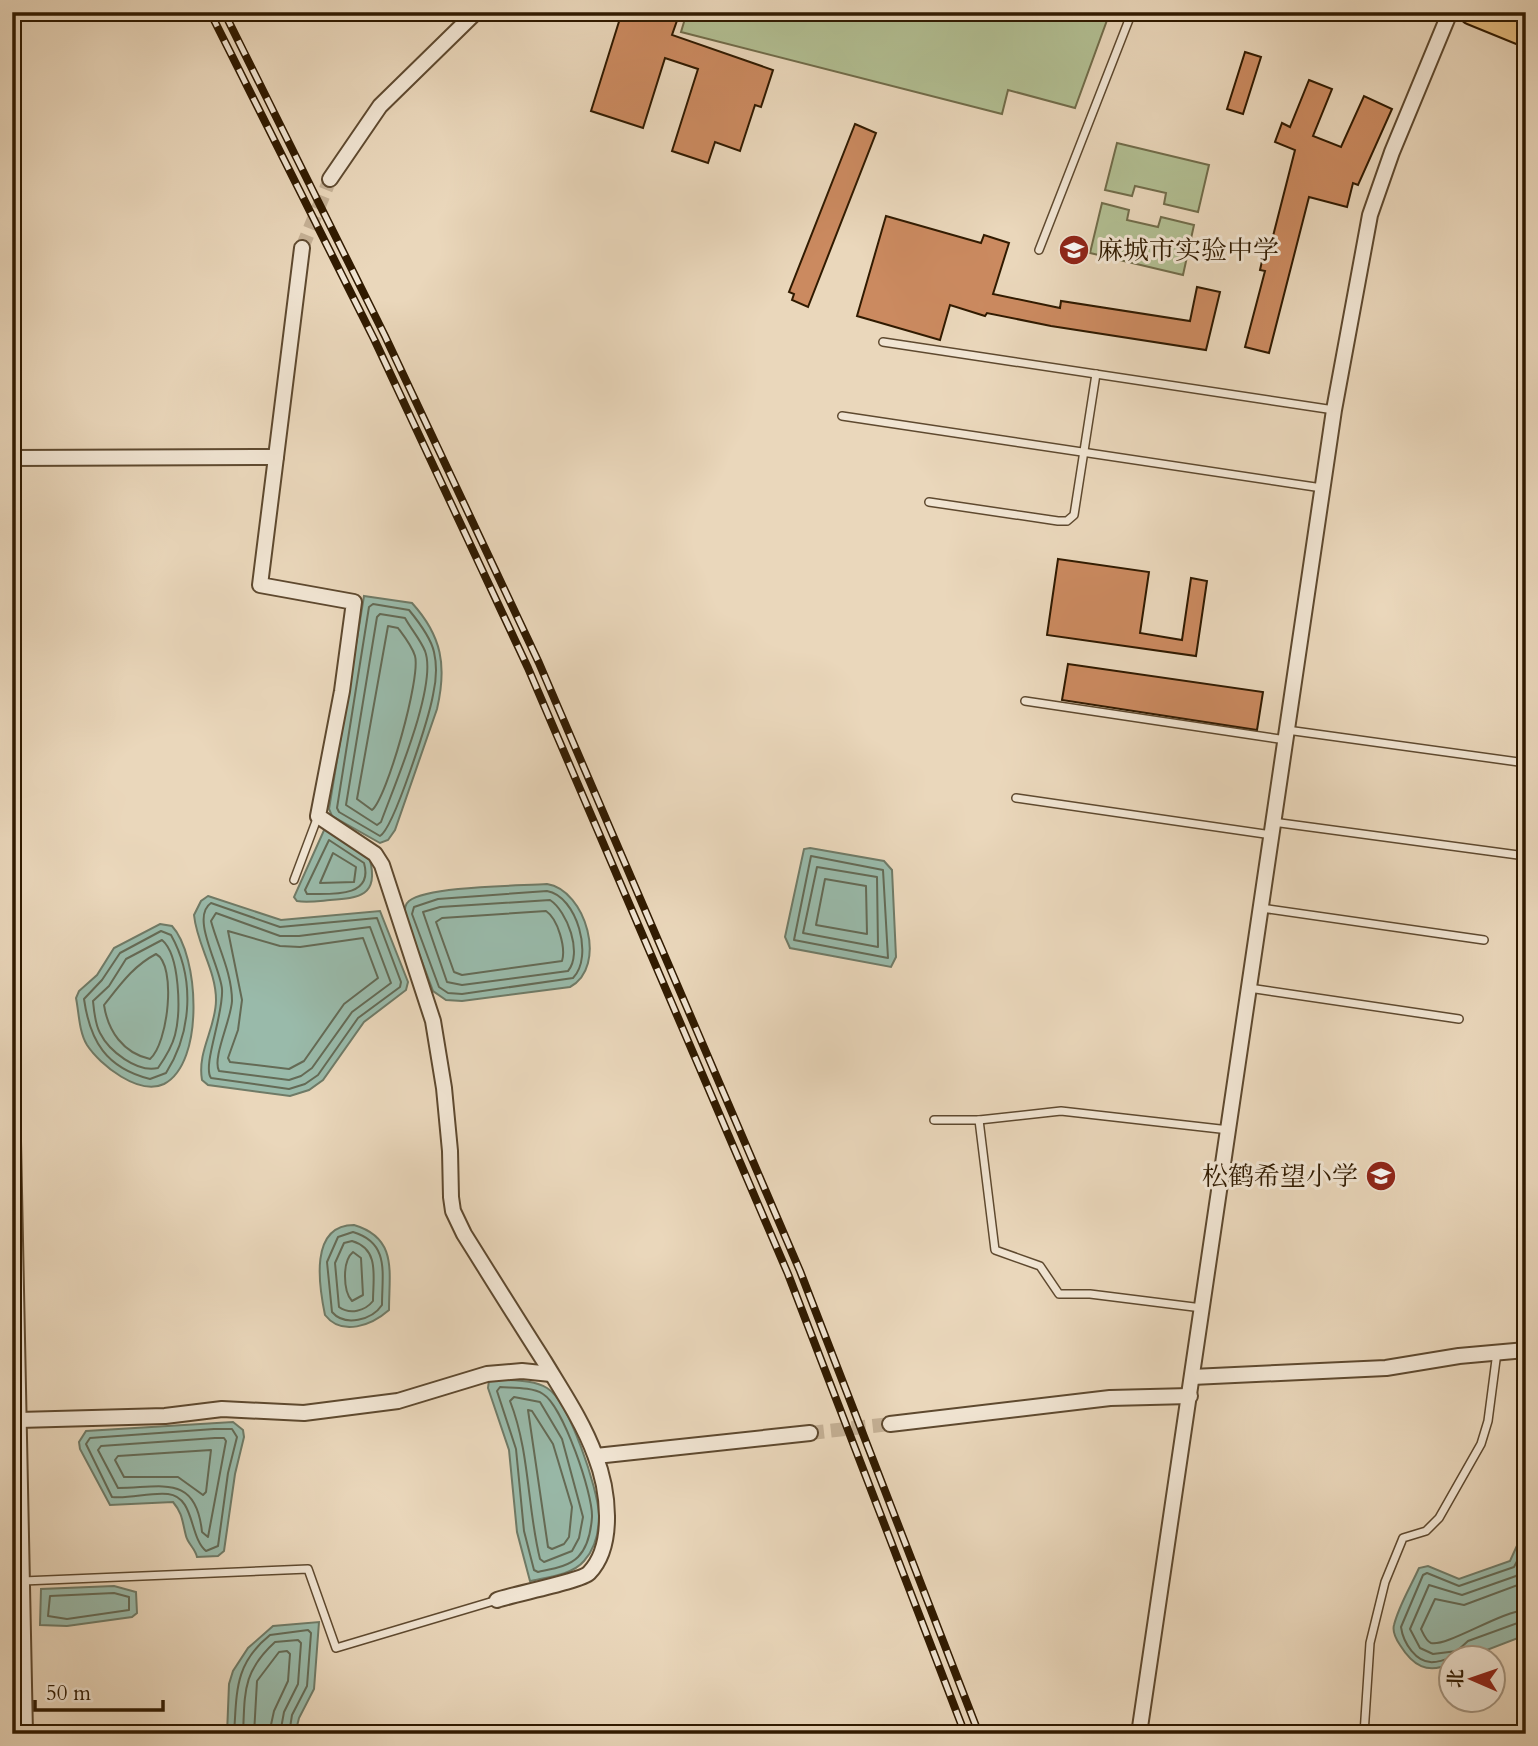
<svg xmlns="http://www.w3.org/2000/svg" width="1538" height="1746" font-family="Cardo,'Noto Serif SC',serif">
<style>
.green{fill:#b2bf93;stroke:#716c4a;stroke-width:2}
.water{fill:#99baaa;stroke:#6f7a66;stroke-width:2}
.lines{fill:none;stroke-linecap:round;stroke-linejoin:round}
.shore{stroke:#646a55;stroke-width:2}
.building{fill:#cb8a60;stroke:#301a00;stroke-width:2}
.street-tunnel{stroke:#c5b196;stroke-width:14;stroke-dasharray:14 7;stroke-linecap:butt}
.lane-casing{stroke:#5e492f;stroke-width:10}
.street-casing{stroke:#5e492f;stroke-width:18}
.highway-casing{stroke:#301a00;stroke-width:28}
.lane{stroke:#f1e5d3;stroke-width:7}
.street{stroke:#f1e5d3;stroke-width:14}
.highway{stroke:#e5bc7e;stroke-width:24}
.rail-casing{stroke:#301a00;stroke-width:8}
.rail{stroke:#f1e5d3;stroke-width:5;stroke-dasharray:16;stroke-linecap:butt}
.labels{text-anchor:middle;dominant-baseline:central;stroke-width:6;stroke-linejoin:round;paint-order:stroke}
.poi-label{font-size:26px;fill:#301a00;stroke:#f1e5d3;text-anchor:start}
</style>
<rect width="100%" height="100%" fill="#ead7bb"/>
<filter id="stains"><feTurbulence type="fractalNoise" baseFrequency=".00286" numOctaves="4"/><feColorMatrix values="0 0 0 0 .2 0 0 0 0 .09 0 0 0 0 .02 0 0 0 .5 -.17"/></filter>
<radialGradient id="worn" r=".72"><stop offset=".6" stop-color="#630" stop-opacity="0"/><stop offset="1" stop-color="#630" stop-opacity=".3"/></radialGradient>
<g class="green">
<polygon points="687,12 1110,12 1075,108 1008,90 1002,114 681,32"/>
<polygon points="1117,143 1209,165 1198,212 1164,204 1166,193 1135,186 1132,196 1105,190"/>
<polygon points="1102,203 1129,210 1127,220 1158,227 1161,217 1194,225 1183,275 1090,253"/>
</g>
<g class="water">
<path d="M364,596L412,603C442,636 447,666 437,709L395,830L388,840L380,843L332,816L329,809Z"/>
<path d="M325,828L370,860C379,896 359,898 330,900C319,901 307,903 297,901L294,897Z"/>
<polygon points="810,848 884,861 892,870 896,957 891,967 790,948 785,937 804,849"/>
<path d="M547,884C586,890 608,967 570,987L462,1001L446,1000L433,991L405,916C405,910 404,905 409,901C429,886 519,886 547,884Z"/>
<path d="M208,896L281,920L380,911L408,982L406,990L364,1022L323,1080L309,1090L290,1096L208,1085L202,1080C197,1051 216,1028 216,1000C216,970 197,945 194,915L201,901Z"/>
<path d="M160,924L172,926C199,955 205,1063 164,1084C139,1096 100,1065 87,1045C79,1032 79,1013 76,998L79,991L97,975L114,948Z"/>
<path d="M354,1225C398,1238 389,1272 389,1310C372,1325 342,1337 325,1315C319,1286 309,1225 354,1225Z"/>
<path d="M494,1379C510,1381 532,1379 547,1388C569,1401 598,1489 599,1515C599,1531 595,1549 584,1561C572,1575 548,1577 530,1581L517,1532L509,1450L488,1388L489,1380Z"/>
<path d="M233,1422L243,1430L244,1437L235,1474L224,1551L218,1556L197,1557C195,1548 188,1544 186,1536C182,1521 183,1514 173,1502L110,1505L80,1449L79,1442L86,1431Z"/>
<path d="M1526,1536V1635L1466,1658H1450V1664C1427,1674 1413,1666 1400,1645C1396,1639 1392,1632 1394,1625C1399,1605 1411,1586 1419,1568L1428,1566L1459,1579L1510,1561L1520,1539Z"/>
<polygon points="114,1586 136,1592 137,1613 132,1617 67,1626 40,1625 41,1589"/>
<polygon points="319,1622 314,1689 299,1718 295,1734 227,1734 229,1684 233,1671 248,1648 273,1626"/>
</g>
<g class="lines">
<g class="shore">
<path d="M373,604L409,610C418,621 431,638 434,652C437,665 436,682 433,695C429,717 394,828 380,836L339,812L337,808L369,607Z"/>
<path d="M380,614L405,618C411,629 420,639 425,651C438,685 394,786 381,822L377,825L346,805L377,617Z"/>
<path d="M388,626L398,628C404,636 412,646 415,656C421,677 387,798 372,810L357,799Z"/>
<path d="M329,840L364,863C374,898 331,894 307,894L305,890Z"/>
<polygon points="333,853 356,867 354,882 320,883"/>
<polygon points="811,856 883,870 888,958 794,940"/>
<polygon points="817,867 877,877 878,947 803,933"/>
<polygon points="825,879 866,886 867,934 816,925"/>
<path d="M547,891C577,896 594,957 573,978L462,994L448,993L439,987L412,914L414,907L438,899Z"/>
<path d="M550,900C567,911 583,953 568,971L462,985L447,982L423,912L440,907Z"/>
<path d="M211,903L280,927L377,918L401,982L400,987L358,1018L318,1075L305,1084L289,1089L211,1078C202,1066 224,1014 222,989C220,966 190,917 211,903Z"/>
<path d="M546,911C558,919 566,948 562,961L462,975L454,972L436,922L442,918Z"/>
<path d="M216,913L280,936H299L370,927L391,983L352,1012L312,1068L301,1076L289,1080L219,1071C212,1058 231,1020 232,1001C232,973 218,947 211,921Z"/>
<path d="M161,931L171,935C195,978 192,1032 166,1073L150,1079C106,1068 90,1041 84,999L102,980L120,953Z"/>
<polygon points="228,931 280,946 300,947 363,938 378,978 344,1004 304,1061 289,1069 230,1062 228,1058 238,1030 242,1000"/>
<path d="M162,940C180,955 181,1012 175,1035C172,1047 165,1058 158,1068C137,1073 109,1051 100,1033C95,1024 94,1011 93,1001L109,986L126,959Z"/>
<path d="M156,954C177,965 168,1044 150,1059C123,1053 108,1031 104,1005C120,985 133,966 156,954Z"/>
<path d="M353,1232C390,1243 382,1273 382,1305C372,1320 345,1327 332,1312L327,1262L338,1237Z"/>
<path d="M352,1241C380,1249 373,1277 373,1301C365,1311 350,1315 339,1307L335,1263L344,1243Z"/>
<path d="M353,1252L361,1258L363,1295L352,1301C343,1291 342,1261 353,1252Z"/>
<path d="M500,1387C513,1388 532,1387 543,1394C563,1406 593,1494 592,1517C591,1531 588,1547 578,1557C568,1567 551,1569 538,1572L534,1570L524,1531L516,1449L497,1391Z"/>
<path d="M514,1397L540,1402L562,1439L583,1517L579,1538L572,1551L544,1562L540,1559C527,1507 530,1452 510,1401Z"/>
<polygon points="528,1410 532,1411 553,1444 572,1507 569,1537 564,1544 552,1549 548,1547"/>
<path d="M214,1429H232L237,1437L228,1473L218,1546L206,1551C189,1537 195,1497 168,1494C150,1492 130,1499 112,1497L86,1444L90,1438Z"/>
<path d="M215,1438H224L226,1441L208,1537L202,1532C196,1473 161,1488 118,1488L98,1450L101,1446Z"/>
<polygon points="211,1450 206,1492 203,1495 178,1477 124,1477 115,1460 118,1456"/>
<polyline points="1526,1565 1516,1576 1462,1595 1429,1585 1410,1629 1420,1648 1433,1654 1457,1651 1468,1641 1526,1620"/>
<path d="M1526,1582L1464,1605L1435,1599L1421,1629C1423,1633 1426,1641 1431,1643C1447,1647 1501,1611 1526,1610"/>
<polygon points="114,1593 129,1597 129,1610 67,1619 48,1616 50,1596"/>
<path d="M1451,1658C1445,1659 1440,1662 1434,1662C1416,1664 1403,1642 1401,1627L1423,1575L1427,1573L1459,1586L1514,1567L1526,1544"/>
<path d="M234,1734C237,1692 234,1664 270,1635L308,1630L311,1633L307,1686L292,1715L289,1734"/>
<path d="M243,1734C245,1693 242,1672 275,1642L298,1640L301,1643L298,1684L284,1712L280,1734"/>
<polyline points="254,1734 257,1681 279,1652 287,1651 290,1654 288,1681 274,1711 269,1734"/>
</g>
</g>
<g class="building">
<polygon points="622,12 680,12 672,35 773,70 761,107 755,105 740,151 715,142 708,163 672,151 698,69 665,58 643,128 591,111"/>
<polygon points="1245,52 1261,57 1243,114 1227,109"/>
<polygon points="1309,80 1332,89 1313,136 1341,147 1364,96 1392,109 1358,185 1353,183 1347,207 1309,197 1269,353 1245,347 1265,271 1260,270 1267,239 1272,240 1295,150 1275,142 1282,123 1290,127"/>
<polygon points="855,124 876,133 808,307 792,300 794,294 789,292"/>
<polygon points="886,216 981,243 984,235 1009,243 993,294 1060,308 1061,301 1190,321 1197,287 1220,292 1206,350 1051,326 987,313 985,316 950,305 940,340 857,316"/>
<polygon points="1058,559 1149,572 1140,633 1182,640 1191,578 1207,581 1196,656 1047,635"/>
<polygon points="1068,664 1263,692 1257,730 1062,700"/>
</g>
<g class="lines">
<g class="street-tunnel">
<polyline points="302,248 330,179"/>
<polyline points="810,1433 890,1424"/>
</g>
<g class="lane-casing">
<g id="lane">
<polyline points="1039,250 1132,12"/>
<polyline points="883,342 1334,410"/>
<polyline points="842,416 1322,488"/>
<polyline points="929,502 1058,521 1067,521 1074,515 1096,374"/>
<polyline points="1025,701 1286,740"/>
<polyline points="1287,730 1526,763"/>
<polyline points="1016,798 1272,835"/>
<polyline points="1273,822 1518,855"/>
<polyline points="294,880 318,816"/>
<polyline points="1261,908 1484,940"/>
<polyline points="1249,988 1459,1019"/>
<polyline points="934,1120 979,1120 1061,1111 1229,1130"/>
<polyline points="979,1120 995,1250 1040,1266 1059,1294 1090,1294 1202,1308"/>
<polyline points="23,1581 308,1569 336,1648 497,1600"/>
<polyline points="1364,1734 1370,1643 1385,1582 1403,1538 1426,1531 1439,1518 1481,1444 1488,1421 1497,1352"/>
</g>
</g>
<g class="street-casing">
<g id="street">
<polyline points="330,179 380,106 476,12"/>
<path d="M276,457L260,585L354,602L342,691L318,816L375,854L382,865L433,1021L444,1088L450,1151L451,1197L453,1211L464,1234C491,1277 517,1319 544,1361C562,1391 583,1422 595,1455C608,1488 616,1545 589,1573C581,1581 514,1594 497,1600"/>
<polyline points="12,458 276,457 302,248"/>
<polyline points="12,1092 25,1734"/>
<polyline points="1192,1377 1386,1368 1459,1356 1526,1350"/>
<polyline points="19,1420 165,1416 222,1409 304,1413 398,1401 487,1374 522,1371 551,1374"/>
<polyline points="890,1424 1110,1398 1190,1396"/>
<polyline points="596,1456 810,1433"/>
<polyline points="1139,1734 1334,410 1370,215 1392,152 1450,12"/>
</g>
</g>
<g class="highway-casing">
<polyline id="highway" points="1472,12 1526,34"/>
</g>
<use href="#lane" class="lane"/>
<use href="#street" class="street"/>
<use href="#highway" class="highway"/>
<g class="rail-casing">
<g id="rail">
<polyline points="210,12 375,341 528,668 788,1274 965,1734"/>
<polyline points="224,12 385,336 539,663 800,1271 979,1734"/>
</g>
</g>
<use href="#rail" class="rail"/>
</g>
<defs>
<g id="school-disc" transform="scale(1.575)"><circle r="9.5" fill="#8f2418" stroke="#f1e5d3"/><path d="M0-5L7-2L0 1L-7-2ZM-4 1L0 2.5L4 1V4Q0 6-4 4Z" fill="#fff"/></g>
</defs>
<g fill-rule="evenodd">
<use href="#school-disc" x="1074" y="250"/>
<use href="#school-disc" x="1381" y="1176"/>
</g>
<g class="labels">
<g class="poi-label">
<text x="1097" y="250">麻城市实验中学</text>
<text x="1358" y="1176" text-anchor="end">松鹤希望小学</text>
</g>
</g>
<rect width="1538" height="1746" fill="none" stroke="#ead7bb" stroke-width="42"/>
<rect x="14" y="14" width="1510" height="1718" fill="none" stroke="#301a00" stroke-width="3.5"/>
<rect x="21" y="21" width="1496" height="1704" fill="none" stroke="#301a00" stroke-width="2"/>
<g transform="translate(1472 1679) rotate(272)"><circle r="33" fill="#f1e5d3" stroke="#a4947f" stroke-width="2"/>
<path d="M0-5L12 26L0 18L-12 26Z" fill="#8f2418"/>
<text y="-10" font-size="19" font-weight="bold" text-anchor="middle" fill="#301a00">北</text>
</g>
<path d="M35 1700v10h128v-10" fill="none" stroke="#301a00" stroke-width="3.5"/>
<text x="46" y="1700" font-size="21" fill="#301a00" stroke="#f1e5d3" stroke-width="5" paint-order="stroke">50 m</text>
<rect width="100%" height="100%" filter="url(#stains)"/>
<rect width="100%" height="100%" fill="url(#worn)"/>
</svg>
